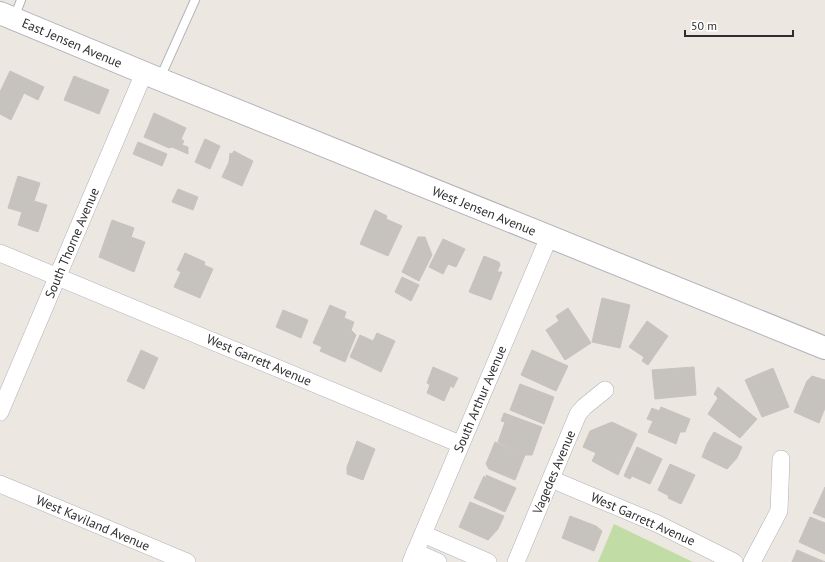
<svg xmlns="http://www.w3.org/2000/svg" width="825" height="562" font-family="'PT Sans',sans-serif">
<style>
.green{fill:#c2dca6}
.building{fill:#c6c2bd;stroke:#c9c2bc}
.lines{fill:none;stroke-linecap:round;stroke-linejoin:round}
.lane-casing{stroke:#aeb2b8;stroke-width:10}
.street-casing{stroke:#aeb2b8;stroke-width:18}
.secondary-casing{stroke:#aeb2b8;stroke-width:24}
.lane{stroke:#fff;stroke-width:8}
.street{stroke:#fff;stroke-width:17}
.secondary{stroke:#fff;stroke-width:22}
.labels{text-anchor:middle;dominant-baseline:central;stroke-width:3;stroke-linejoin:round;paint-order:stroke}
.street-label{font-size:13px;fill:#2e2e2e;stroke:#fff}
</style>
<rect width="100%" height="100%" fill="#ede7e2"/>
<polygon class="green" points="614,524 693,562 598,562"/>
<g class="building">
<polygon points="10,71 44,87 38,100 24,93 11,120 0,114 0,92"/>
<polygon points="74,76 109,90 99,114 64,100"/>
<polygon points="154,113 186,128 181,139 184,141 182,145 188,147 188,154 172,147 169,148 144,137"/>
<polygon points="205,139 220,146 210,169 195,162"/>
<polygon points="138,142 167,154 162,166 133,154"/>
<polygon points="234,151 253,161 242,186 222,177 229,162 230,153 232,154"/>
<polygon points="18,176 40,183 34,201 47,205 38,232 18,225 22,212 8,208"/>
<polygon points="178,189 198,197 193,210 172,202"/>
<polygon points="375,210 387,216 386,219 402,226 388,256 360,244"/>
<polygon points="112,220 134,228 131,237 145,242 134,272 99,257"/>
<polygon points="418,237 425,237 432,255 419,281 402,272"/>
<polygon points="443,239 465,249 456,267 448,264 443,274 429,267"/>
<polygon points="185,253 205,262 204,265 213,269 200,298 174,287 181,272 177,270"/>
<polygon points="484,256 499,262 500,265 497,272 502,272 491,300 469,292"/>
<polygon points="402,277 419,285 411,301 395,292"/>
<polygon points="602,298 630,305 620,348 592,342"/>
<polygon points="330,305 346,312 344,318 354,322 351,330 356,335 345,362 320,351 322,347 313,343"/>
<polygon points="568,308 591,343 565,360 546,330 559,321 556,316"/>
<polygon points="283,310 308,320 301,338 276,327"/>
<polygon points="647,321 668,336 648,365 642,361 644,357 629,347"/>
<polygon points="377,333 395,341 381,372 350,357 360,335 373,341"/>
<polygon points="141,350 158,358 144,389 127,381"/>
<polygon points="532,350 568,366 556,391 521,375"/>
<polygon points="433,367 458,378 453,388 451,385 444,401 427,393 430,385 427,383"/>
<polygon points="694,367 696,395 655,399 652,370"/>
<polygon points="773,368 789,407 762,417 745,380"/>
<polygon points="812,376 825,380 825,408 819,423 794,412 807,381"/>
<polygon points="520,384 554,397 544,424 510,410"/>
<polygon points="718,387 757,419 740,438 708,414 718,398 714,394"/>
<polygon points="661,407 690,419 685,432 680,432 676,444 648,432 653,421 647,419 652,408 659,411"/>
<polygon points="504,413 542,427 532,455 525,455 498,442 505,422 501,421"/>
<polygon points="612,422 637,434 618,475 592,461 596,453 583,447 590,431"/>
<polygon points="714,432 742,447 737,458 727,469 702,457 707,444"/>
<polygon points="357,441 375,449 363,480 347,474 347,467"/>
<polygon points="495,442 525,455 515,480 489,469 486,464"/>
<polygon points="637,447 662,459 650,484 632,476 630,479 624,476"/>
<polygon points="670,464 695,475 681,504 668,498 669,496 658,490"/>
<polygon points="486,475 516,488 505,512 474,498 484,476 487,479"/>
<polygon points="825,487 825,518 813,513"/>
<polygon points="470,502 504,516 498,529 488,540 459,527"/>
<polygon points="570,516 596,526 602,531 594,551 562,538"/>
<polygon points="810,517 825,523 825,554 799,542"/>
<polygon points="797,550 825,562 792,562"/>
</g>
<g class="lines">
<g class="lane-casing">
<g id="lane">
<polyline points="14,18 21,0"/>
<polyline points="160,78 195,0"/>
</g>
</g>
<g class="street-casing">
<g id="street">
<polyline points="0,253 460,444"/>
<polyline points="0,412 144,73"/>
<polyline points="551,479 658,524 734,562"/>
<polyline points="0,484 187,562"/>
<polyline points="423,534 488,562"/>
<polyline points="415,552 438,562"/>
<polyline points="411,562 549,237"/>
<polyline points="516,562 578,414 584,407 605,390"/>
<polyline points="752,562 779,511 781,459"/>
</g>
</g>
<g class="secondary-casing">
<polyline id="secondary" points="0,13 159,79 825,348"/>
</g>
<use href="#lane" class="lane"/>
<use href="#street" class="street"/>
<use href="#secondary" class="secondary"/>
</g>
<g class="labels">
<g class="street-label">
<text transform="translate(72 43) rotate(23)">East Jensen Avenue</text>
<text transform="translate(484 211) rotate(22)">West Jensen Avenue</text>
<text transform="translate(72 243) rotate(-67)">South Thorne Avenue</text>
<text transform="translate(259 360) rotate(23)">West Garrett Avenue</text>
<text transform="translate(480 399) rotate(-67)">South Arthur Avenue</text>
<text transform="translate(554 472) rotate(-67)">Vagedes Avenue</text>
<text transform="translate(643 519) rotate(24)">West Garrett Avenue</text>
<text transform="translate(93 523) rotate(23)">West Kaviland Avenue</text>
</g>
</g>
<path d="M685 30v6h108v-6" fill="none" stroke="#2e2e2e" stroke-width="2"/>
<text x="691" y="30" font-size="12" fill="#2e2e2e" stroke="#ffffff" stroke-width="3" paint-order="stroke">50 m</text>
</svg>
